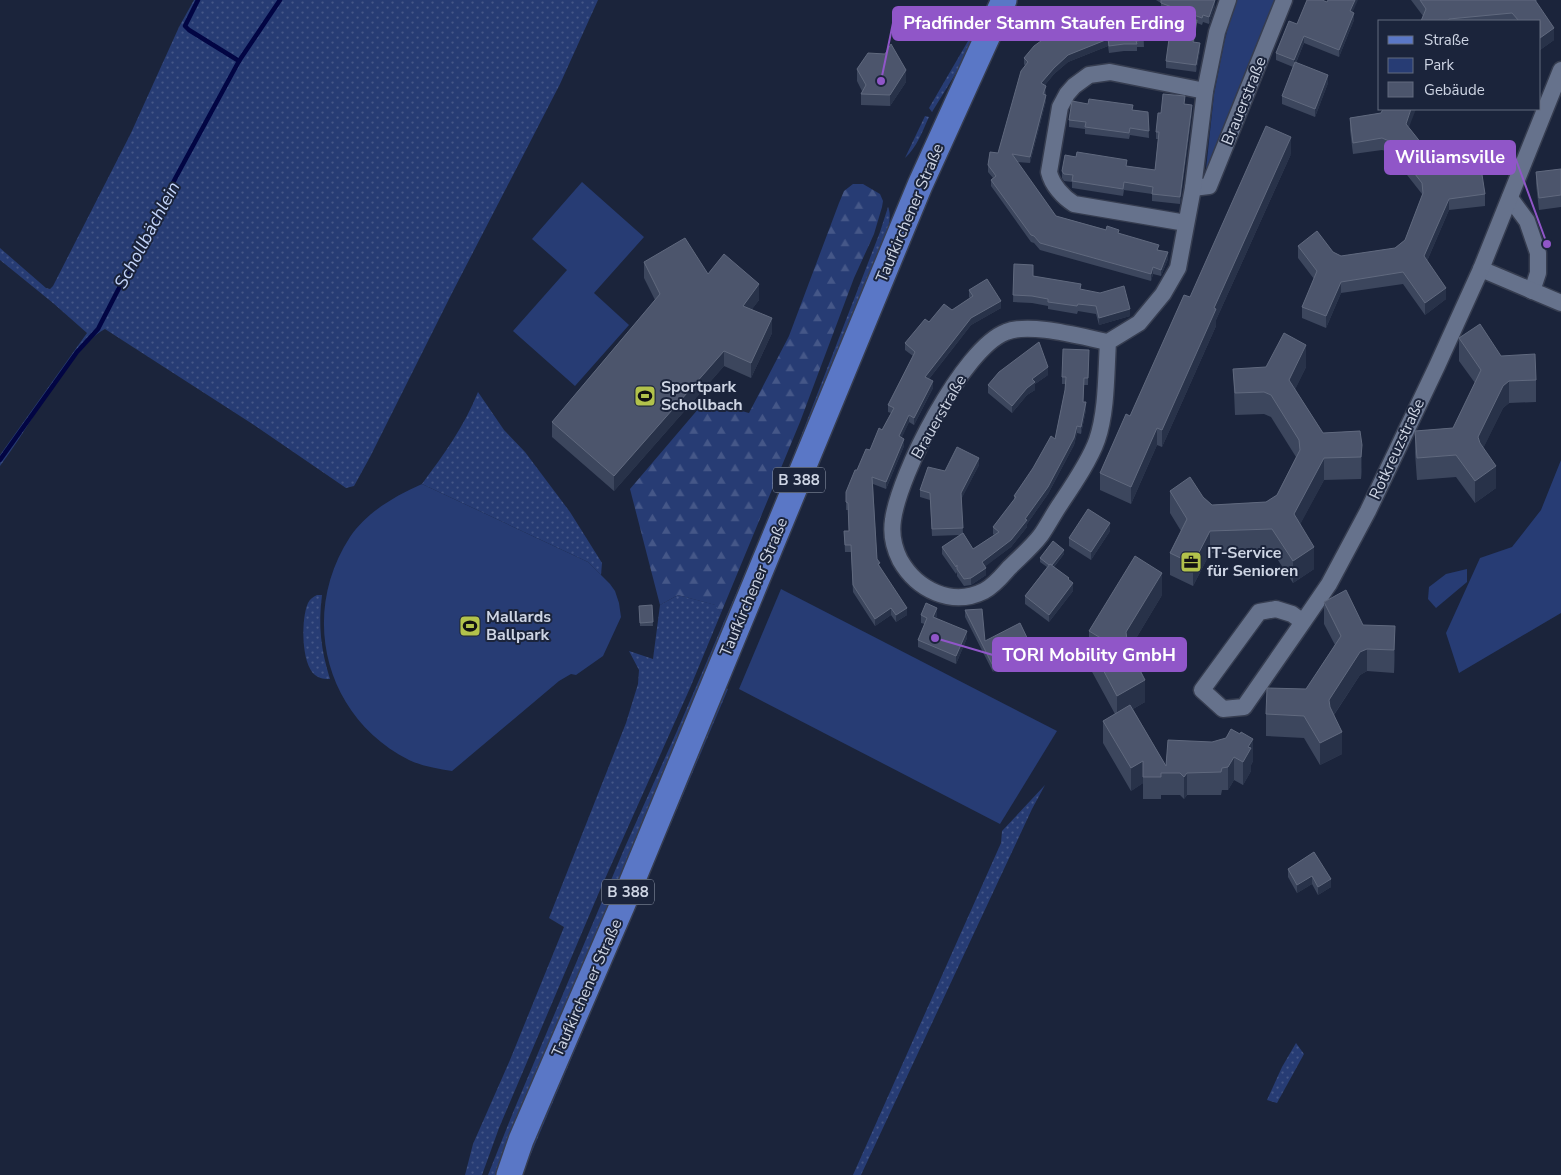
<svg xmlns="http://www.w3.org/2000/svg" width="1561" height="1175" font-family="'Nunito Sans',sans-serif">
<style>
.grass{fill:url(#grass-dots)}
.forest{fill:url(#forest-firs)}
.park{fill:#273c74}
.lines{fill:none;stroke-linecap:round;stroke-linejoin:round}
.stream{stroke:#020543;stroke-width:4.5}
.street-casing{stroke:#363d50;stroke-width:19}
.primary-casing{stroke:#363d50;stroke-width:28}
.street{stroke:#66728c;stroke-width:16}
.primary{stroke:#5a77c6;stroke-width:25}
.wall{fill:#3c465d}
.shaded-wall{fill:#283249}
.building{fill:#4c556c;stroke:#60697e}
.labels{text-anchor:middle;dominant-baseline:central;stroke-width:4;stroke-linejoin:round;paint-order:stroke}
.shield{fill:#1b243b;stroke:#98a0b1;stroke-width:1}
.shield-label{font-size:15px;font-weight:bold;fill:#ced5e4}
.street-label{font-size:16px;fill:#ced5e4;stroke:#1b243b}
.poi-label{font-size:16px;font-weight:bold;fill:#ced5e4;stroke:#1b243b;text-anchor:start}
.water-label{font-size:18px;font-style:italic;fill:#c3d4fa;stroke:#1b243b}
.leader{fill:none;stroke:#9056c8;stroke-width:2}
.callout-dot{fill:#9056c8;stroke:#1b243b;stroke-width:2}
.callout{fill:#9056c8;stroke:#9056c8;stroke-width:2}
.callout-label{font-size:18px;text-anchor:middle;font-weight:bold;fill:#fff}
</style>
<defs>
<pattern id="grass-dots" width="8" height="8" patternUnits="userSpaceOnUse" patternTransform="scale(1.25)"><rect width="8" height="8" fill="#273c74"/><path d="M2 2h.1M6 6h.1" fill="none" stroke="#455788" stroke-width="1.8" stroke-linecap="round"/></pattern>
<pattern id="forest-firs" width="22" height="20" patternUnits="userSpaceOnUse" patternTransform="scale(1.25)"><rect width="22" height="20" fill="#273c74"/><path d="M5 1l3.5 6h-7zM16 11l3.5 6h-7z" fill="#455788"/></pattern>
</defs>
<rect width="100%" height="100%" fill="#1b243b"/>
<g class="grass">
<path d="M194,0H598L560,84L452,293L370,457L354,486L346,488L254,425L105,329C93,335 86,345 77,355C47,390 27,430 0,466V455L87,333L53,303L0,260V248L46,288L50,289L53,286L131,133L179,27Z"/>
<polygon points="989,0 995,0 967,55 932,112 929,108 975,29"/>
<path d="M925,116L929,117C922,132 917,147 905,158Z"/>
<path d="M888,207C895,222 879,252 873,268L500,1175H488L514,1110L625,847L677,731L777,498L880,232Z"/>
<path d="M478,392L504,430L525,452L570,512L602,563L601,575L588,562L422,484C444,454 464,427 478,392Z"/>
<path d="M317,595H322C318,626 321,650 330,679C325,679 320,679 315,675C301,664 301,618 308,603C310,599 313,597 317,595Z"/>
<polygon points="678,595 716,605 721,613 690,688 600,890 499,1128 482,1175 465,1175 473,1144 510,1060 564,927 549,918 626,723 638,684 639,670 629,651 653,659 660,605"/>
<polygon points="723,687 728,689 522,1175 527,1152"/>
<polygon points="1045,785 1032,809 861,1175 853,1175 1001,843 1002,831"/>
<polygon points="1296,1043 1304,1054 1277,1103 1267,1100 1282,1067"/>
</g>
<polygon class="forest" points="853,184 863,184 880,194 883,201 882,207 874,234 854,278 800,422 721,613 715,605 678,595 660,605 630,489 705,401 749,413 789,336 839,203 844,191"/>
<g class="park">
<polygon points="1235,0 1277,0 1211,166 1206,169 1214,94 1224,43"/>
<polygon points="582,182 644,237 594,293 629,325 575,386 513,331 567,270 532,239"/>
<polygon points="1561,460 1561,613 1459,673 1446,633 1480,558 1512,547 1541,510"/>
<path d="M422,484L588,562L610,584L615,591L619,603L621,617L603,656L576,675L571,674L559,681L452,771C438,769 422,766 409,760C325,718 299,615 350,537C367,512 395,496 422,484Z"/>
<polygon points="1467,569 1467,582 1436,608 1428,599 1429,587 1446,574"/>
<polygon points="781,589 1057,731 1000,824 739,689"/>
</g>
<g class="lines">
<g class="stream">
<polyline points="198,0 185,26 189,30 239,61"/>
<polyline points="0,460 77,352 98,329 176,177 239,61 280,0"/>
</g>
<g class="street-casing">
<g id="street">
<polyline points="1193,188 1209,186 1284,0"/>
<polyline points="1510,198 1527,221 1538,253 1538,273 1532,291"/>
<path d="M1186,223L1074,204C1063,197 1052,185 1049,172L1060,107L1067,94L1074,86L1089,75L1110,72L1205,91"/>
<polyline points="1481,269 1561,303"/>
<path d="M1108,342C1106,372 1107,411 1097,440C1090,460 1073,485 1061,503C1054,513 1048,525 1041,535C1032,547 1020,557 1009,568C1002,576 994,586 984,591C952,607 917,590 900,560C894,548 891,533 893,520C899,474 963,348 1006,332C1030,322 1082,337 1108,342L1139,323L1163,294L1178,268L1193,188L1205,91L1217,32L1228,0"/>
<polyline points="1303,622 1244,707 1223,709 1202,690 1259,612 1276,609 1292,614 1303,622 1329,584 1368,511 1437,366 1481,269 1561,70"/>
</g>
</g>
<g class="primary-casing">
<polyline id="primary" points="509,1175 521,1140 622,906 920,185 1004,0"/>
</g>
<use href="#street" class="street"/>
<use href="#primary" class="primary"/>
</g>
<g class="wall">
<polygon points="1156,0 1215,0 1215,6 1209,24 1203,22 1202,25 1197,23 1194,42 1200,50 1196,72 1166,68 1166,61 1190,20 1161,10 1161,3"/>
<polygon points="1411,0 1537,0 1536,2 1554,40 1540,50 1540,21 1421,21 1423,16"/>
<polygon points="1327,2 1353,12 1354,20 1339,57 1304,43 1296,63 1328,83 1315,117 1282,104 1282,96 1293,67 1276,60 1276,53 1297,24"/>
<polygon points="1092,20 1136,24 1143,24 1144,47 1137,47 1137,51 1124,51 1109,53 1108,46 1068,62 1054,74 1045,85 1046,101 1030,163 1017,162 1056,216 1119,233 1159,250 1168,259 1161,276 1153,274 1151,281 1040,250 1034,243 1031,242 991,186 991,180 993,178 988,172 988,165 998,153 1025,66 1024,64 1024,58"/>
<polygon points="857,69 906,82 890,106 861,105 861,94 862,91 857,81"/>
<polygon points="1185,104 1192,112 1180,204 1152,201 1152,194 1124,190 1123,196 1072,188 1072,182 1064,181 1062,178 1062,171 1127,166 1155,170 1158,139 1156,139 1156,132 1161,113"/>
<polygon points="1133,110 1148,112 1149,138 1130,135 1129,139 1085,134 1085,129 1069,127 1069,120"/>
<polygon points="1381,113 1409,128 1445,173 1485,194 1485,206 1449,210 1427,261 1446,299 1425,315 1403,284 1341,293 1326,328 1302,318 1302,307 1314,279 1298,258 1298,246 1333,252 1341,256 1395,248 1405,240 1422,196 1422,194 1389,152 1382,150 1353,154 1350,130 1350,118"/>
<polygon points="1291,154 1216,320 1216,326 1162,447 1157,445 1131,504 1100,490 1100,473 1130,416 1190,297"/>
<polygon points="1561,169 1561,207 1539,210 1536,184 1536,172"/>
<polygon points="644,262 708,274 759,300 752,309 772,333 751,378 724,366 614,491 552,437 552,422 655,300 644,278"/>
<polygon points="1014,264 1033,276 1081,289 1130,316 1099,325 1096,314 1078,311 1077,314 1048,309 1048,306 1032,303 1013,302"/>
<polygon points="969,290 1001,308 971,325 929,379 933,388 914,425 909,422 901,438 904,446 886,489 873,484 877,559 880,568 907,615 896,622 891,615 875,626 853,592 851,552 845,552 844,531 849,531 848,510 846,510 846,492 857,470 882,430 891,413 888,412 888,405 913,356 905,350 905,343 929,322 952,310 970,298 969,297"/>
<polygon points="1459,338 1501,356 1536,380 1536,402 1509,403 1503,408 1483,448 1496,488 1475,503 1456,477 1417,480 1415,453 1415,431 1453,428 1475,383 1459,361"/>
<polygon points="1089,350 1088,385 1084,385 1083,402 1086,410 1081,434 1077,433 1074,445 1048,494 1027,524 1027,527 1011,547 985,566 986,575 971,585 964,586 957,576 957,572 956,574 942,554 942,547 960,535 932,536 930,500 920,497 920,490 945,471 979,465 961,499 963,533 973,549 994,535 993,534 993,527 1014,500 1014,496 1055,439 1065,390 1066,384 1062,384 1062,377"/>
<polygon points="1306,367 1295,389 1323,433 1360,431 1362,467 1361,479 1324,480 1300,524 1314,569 1293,583 1272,551 1210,553 1193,586 1170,575 1170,553 1181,531 1170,513 1170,491 1203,497 1212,505 1266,502 1277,495 1296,457 1271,417 1264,414 1235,415 1233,369"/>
<polygon points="1048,375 1035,384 1035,390 1027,395 1012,413 988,393 988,385"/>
<polygon points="1110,531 1091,560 1069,546 1069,538"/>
<polygon points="1064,554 1054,567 1069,580 1073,591 1049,622 1025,604 1025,596 1047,567 1040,562 1040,558"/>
<polygon points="1162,595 1129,650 1145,702 1133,709 1166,766 1168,740 1253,761 1251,765 1251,771 1243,785 1234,780 1228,790 1222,790 1221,795 1187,795 1184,799 1180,795 1161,795 1161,799 1143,799 1143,783 1131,791 1103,743 1103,721 1115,714 1091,670 1091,654 1089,653 1089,631"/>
<polygon points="1324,602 1363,625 1395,648 1394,673 1367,671 1360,675 1334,715 1342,754 1320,765 1304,738 1266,736 1266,714 1306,689 1335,645 1324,624"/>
<polygon points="652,605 653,626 640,626 639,606"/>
<polygon points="965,610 985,641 1031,653 993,672 965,617"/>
<polygon points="921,615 937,616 936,618 967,638 956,664 918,647 918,640 925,624 921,623"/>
<polygon points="1314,852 1331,887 1318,895 1312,884 1297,893 1288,877 1288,869"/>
</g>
<g class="shaded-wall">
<polygon points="1215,0 1215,6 1209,24 1209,17"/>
<polygon points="1355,0 1358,0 1350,18 1350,11"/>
<polygon points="1354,13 1354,20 1339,57 1339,50"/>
<polygon points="1197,20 1197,27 1193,49 1193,42"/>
<polygon points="1554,28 1554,40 1540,50 1540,38"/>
<polygon points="1304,36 1304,43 1294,67 1294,60"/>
<polygon points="1108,39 1108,46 1068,62 1054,74 1041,90 1041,83 1054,68 1068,55"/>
<polygon points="1200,43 1200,50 1196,72 1196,65"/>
<polygon points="906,70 906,82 890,106 890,95"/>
<polygon points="1328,75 1328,83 1315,117 1315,109"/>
<polygon points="1046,95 1046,101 1030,163 1030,157"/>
<polygon points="1192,105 1192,112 1180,204 1180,197"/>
<polygon points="1411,109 1416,109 1406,135 1406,124"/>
<polygon points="1291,137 1291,154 1216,320 1216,326 1162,447 1162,430 1214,308"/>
<polygon points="1449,199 1449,210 1424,268 1424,256"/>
<polygon points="1168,252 1168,259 1161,276 1161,270"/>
<polygon points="1153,267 1153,274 1151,281 1151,274"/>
<polygon points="1341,282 1341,293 1326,328 1326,316"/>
<polygon points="759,284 759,300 743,321 743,306"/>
<polygon points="1446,288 1446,299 1425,315 1425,303"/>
<polygon points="1001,301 1001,308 971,325 925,384 925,377 971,318"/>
<polygon points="1130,309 1130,316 1099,325 1099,318"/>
<polygon points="772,318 772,333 751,378 751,363"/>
<polygon points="1306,345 1306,367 1289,402 1289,380"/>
<polygon points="724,351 724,366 614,491 614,476"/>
<polygon points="1048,367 1048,375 1035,384 1035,390 1027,395 1012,413 1012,406 1032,379"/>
<polygon points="933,381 933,388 914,425 914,418"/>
<polygon points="1509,381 1509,403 1503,408 1478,459 1478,437 1503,386"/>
<polygon points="1086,402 1086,410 1081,434 1081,427"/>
<polygon points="909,415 909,422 899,444 899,436"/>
<polygon points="1077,426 1077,433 1074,445 1048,494 1027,524 1027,527 1011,547 982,569 982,562 1025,519"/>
<polygon points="1157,428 1157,445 1131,504 1131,487"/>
<polygon points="904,439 904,446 886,489 886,482"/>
<polygon points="1362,445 1362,467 1361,479 1361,457"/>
<polygon points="979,458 979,465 961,500 961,493"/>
<polygon points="1324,458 1324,480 1294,536 1294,514"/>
<polygon points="1496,466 1496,488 1475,503 1475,481"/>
<polygon points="1110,523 1110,531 1091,560 1091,552"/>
<polygon points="1210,531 1210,553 1193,586 1193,564"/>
<polygon points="1314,547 1314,569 1293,583 1293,561"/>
<polygon points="1064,550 1064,554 1051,570 1051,567"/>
<polygon points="986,568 986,575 971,585 971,578"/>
<polygon points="1162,573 1162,595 1126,655 1126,632"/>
<polygon points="1073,583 1073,591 1049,622 1049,615"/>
<polygon points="891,608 891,615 875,626 875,619"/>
<polygon points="907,608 907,615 896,622 896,615"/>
<polygon points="937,608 937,616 933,624 933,617"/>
<polygon points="1395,626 1395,648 1394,673 1394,650"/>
<polygon points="967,631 967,638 956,664 956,656"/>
<polygon points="1031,646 1031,653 993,672 993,666"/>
<polygon points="1367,649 1367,671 1360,675 1329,722 1329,700 1360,652"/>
<polygon points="1145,680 1145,702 1117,718 1117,696"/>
<polygon points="1342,732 1342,754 1320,765 1320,743"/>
<polygon points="1253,739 1253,761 1251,765 1251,771 1243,785 1243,762 1248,747"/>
<polygon points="1234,757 1234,780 1228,790 1228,767"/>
<polygon points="1143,761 1143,783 1131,791 1131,768"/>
<polygon points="1187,773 1187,795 1184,799 1184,777"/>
<polygon points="1312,876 1312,884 1297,893 1297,885"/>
<polygon points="1331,879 1331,887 1318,895 1318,887"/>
</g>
<g class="building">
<polygon points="1161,0 1215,0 1209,17 1203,15 1202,18 1161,3"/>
<polygon points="1307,0 1322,0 1327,2 1328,0 1355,0 1350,11 1354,13 1339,50 1304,36 1294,60 1276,53 1289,21 1297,24"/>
<polygon points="1420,0 1535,0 1554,28 1540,38 1540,21 1519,21 1512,13 1449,19 1448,21 1421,21 1426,9"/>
<polygon points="1091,17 1092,20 1135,19 1136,24 1143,24 1144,40 1136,41 1137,44 1124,44 1109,46 1108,39 1068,55 1054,68 1041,83 1046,86 1043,94 1046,95 1030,157 1012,154 1056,216 1106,230 1107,226 1119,230 1118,233 1159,245 1157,250 1168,252 1161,270 1153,267 1151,274 1040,243 1034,236 1031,235 991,180 996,176 988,165 990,152 998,153 1021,71 1028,62 1024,58 1034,46 1052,33"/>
<polygon points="1197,20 1193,42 1200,43 1196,65 1166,61 1169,39 1178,40 1181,21"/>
<polygon points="891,44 906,70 890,95 861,94 866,85 857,69 868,53 885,54"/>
<polygon points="1295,62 1328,75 1315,109 1282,96"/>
<polygon points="1163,94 1185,96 1184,104 1192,105 1180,197 1152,194 1153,187 1124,182 1123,189 1072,181 1073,175 1064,174 1062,171 1065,155 1076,157 1077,152 1127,160 1126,166 1155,170 1159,132 1156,132 1158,113 1161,113"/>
<polygon points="1089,99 1133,105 1132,110 1148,112 1149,131 1130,128 1129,133 1085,127 1086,122 1069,120 1072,101 1088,104"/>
<polygon points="1383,109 1411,109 1406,124 1445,173 1481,168 1485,194 1449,199 1424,256 1446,288 1425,303 1403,272 1341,282 1326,316 1302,307 1317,271 1298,246 1317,231 1333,252 1341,256 1395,248 1405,240 1423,193 1422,183 1389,141 1382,138 1353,143 1350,118 1381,113"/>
<polygon points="1266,126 1291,137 1214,308 1216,309 1162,430 1157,428 1131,487 1100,473 1126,414 1130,416 1184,295 1190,297"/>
<polygon points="1561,169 1561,195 1539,198 1536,172"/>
<polygon points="685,238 708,274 724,254 759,284 743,306 772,318 751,363 724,351 614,476 552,422 660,294 644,262"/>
<polygon points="1014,264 1033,265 1033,276 1081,284 1080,289 1100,293 1124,286 1130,309 1099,318 1096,306 1078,304 1077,306 1048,302 1048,299 1032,296 1013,295"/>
<polygon points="987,279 1001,301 971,318 925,377 933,381 914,418 909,415 899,436 904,439 886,482 872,477 877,559 880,563 878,564 907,608 896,615 891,608 875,619 853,585 851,545 845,545 844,531 849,531 848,503 846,502 846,492 855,470 857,470 866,449 870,450 879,428 882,430 894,408 888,405 915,352 905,343 925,319 929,322 944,304 952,310 973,296 969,290"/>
<polygon points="1480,324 1501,356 1535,354 1536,380 1509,381 1503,386 1478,437 1480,443 1496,466 1475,481 1456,455 1417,458 1415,431 1453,428 1481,370 1459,338"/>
<polygon points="1284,333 1306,345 1289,380 1323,433 1360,431 1362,445 1361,457 1324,458 1294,514 1314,547 1293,561 1272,529 1210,531 1193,564 1170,553 1187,519 1170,491 1190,477 1203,497 1212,505 1266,502 1277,495 1300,450 1299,440 1271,395 1264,392 1235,393 1233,369 1266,367"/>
<polygon points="1039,342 1048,367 1032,379 1035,382 1027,388 1012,406 988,385 999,372"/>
<polygon points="1063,349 1089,350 1088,378 1084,378 1083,402 1086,402 1081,427 1077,426 1074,438 1048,487 1025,519 1027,520 1011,540 982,562 986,568 971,578 964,579 957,569 957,565 956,567 942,547 963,533 973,549 999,532 993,527 1016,497 1014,496 1033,468 1051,436 1055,439 1065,390 1066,377 1062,377"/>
<polygon points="957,447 979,458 961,493 963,528 932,529 930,493 920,490 928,467 945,471"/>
<polygon points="1088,509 1110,523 1091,552 1069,538"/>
<polygon points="1053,541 1064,550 1052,565 1050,564 1049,565 1040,558"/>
<polygon points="1135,556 1162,573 1126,632 1128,647 1145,680 1117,696 1091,647 1104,640 1089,631"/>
<polygon points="1050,564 1069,578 1068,579 1073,583 1049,615 1025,596"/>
<polygon points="1346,590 1363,625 1395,626 1394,650 1367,649 1360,652 1329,700 1330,707 1342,732 1320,743 1304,716 1266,714 1267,688 1306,689 1341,636 1324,602"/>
<polygon points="926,603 937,608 933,617 967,631 956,656 918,640 927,618 921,615"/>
<polygon points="652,605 653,622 640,623 639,606"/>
<polygon points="982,609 985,641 1020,623 1031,646 993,666 965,610"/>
<polygon points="1130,705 1166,766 1168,740 1212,742 1226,738 1231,729 1240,734 1241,732 1253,739 1248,747 1251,748 1243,762 1234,757 1228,767 1222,768 1221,772 1187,773 1184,777 1180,773 1161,773 1161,777 1143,777 1143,761 1131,768 1103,721"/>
<polygon points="1314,852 1331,879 1318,887 1312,876 1297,885 1288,869"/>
</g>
<defs>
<g id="stadium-square" transform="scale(1.125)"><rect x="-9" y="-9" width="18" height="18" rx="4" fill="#b2c24b" stroke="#1b243b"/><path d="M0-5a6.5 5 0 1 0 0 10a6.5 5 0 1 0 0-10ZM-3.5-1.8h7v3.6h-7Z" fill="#111"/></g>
<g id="office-square" transform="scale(1.125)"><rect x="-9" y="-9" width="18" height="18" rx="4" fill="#b2c24b" stroke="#1b243b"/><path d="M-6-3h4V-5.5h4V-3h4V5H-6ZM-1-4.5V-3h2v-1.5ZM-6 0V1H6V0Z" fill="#111"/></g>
</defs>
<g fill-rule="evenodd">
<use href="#stadium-square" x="645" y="396"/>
<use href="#office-square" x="1191" y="562"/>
<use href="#stadium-square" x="470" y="626"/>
</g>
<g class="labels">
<g class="shield">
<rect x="773" y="467.5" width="52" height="25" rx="4"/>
<rect x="602" y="879.5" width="52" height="25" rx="4"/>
</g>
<g class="shield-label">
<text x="799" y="480">B 388</text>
<text x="628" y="892">B 388</text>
</g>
<g class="street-label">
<text transform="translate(1244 101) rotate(-68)">Brauerstraße</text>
<text transform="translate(910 213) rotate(-67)">Taufkirchener Straße</text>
<text transform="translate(939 417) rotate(-60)">Brauerstraße</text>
<text transform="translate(1397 449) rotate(-65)">Rotkreuzstraße</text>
<text transform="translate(754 587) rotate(-67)">Taufkirchener Straße</text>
<text transform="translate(587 988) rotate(-66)">Taufkirchener Straße</text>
</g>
<g class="poi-label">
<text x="661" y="387">Sportpark<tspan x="661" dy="18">Schollbach</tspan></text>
<text x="1207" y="553">IT-Service<tspan x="1207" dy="18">für Senioren</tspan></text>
<text x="486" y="617">Mallards<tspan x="486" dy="18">Ballpark</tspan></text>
</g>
<g class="water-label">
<text transform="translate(147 235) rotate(-62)">Schollbächlein</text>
</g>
</g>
<path class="leader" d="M881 81L893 23M1547 244L1515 157M935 638L993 655"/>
<g class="callout-dot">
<circle cx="881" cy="81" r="5"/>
<circle cx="1547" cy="244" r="5"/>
<circle cx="935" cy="638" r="5"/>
</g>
<g class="callout">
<rect x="893" y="7" width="302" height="33" rx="5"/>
<rect x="1385" y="141" width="130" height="33" rx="5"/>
<rect x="993" y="638" width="193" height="33" rx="5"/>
</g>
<g class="callout-label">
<text x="1044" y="29">Pfadfinder Stamm Staufen Erding</text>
<text x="1450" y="163">Williamsville</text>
<text x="1089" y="661">TORI Mobility GmbH</text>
</g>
<rect x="1378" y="20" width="162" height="90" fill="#1b243b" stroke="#636b7f"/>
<rect x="1388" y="36" width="25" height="8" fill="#5a77c6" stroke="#636b7f"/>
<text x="1424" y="45" font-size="15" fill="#ced5e4">Straße</text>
<rect x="1388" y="58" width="25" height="15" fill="#273c74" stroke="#636b7f"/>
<text x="1424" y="70" font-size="15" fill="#ced5e4">Park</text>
<rect x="1388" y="82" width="25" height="15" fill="#4c556c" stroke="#636b7f"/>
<text x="1424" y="95" font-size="15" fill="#ced5e4">Gebäude</text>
</svg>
